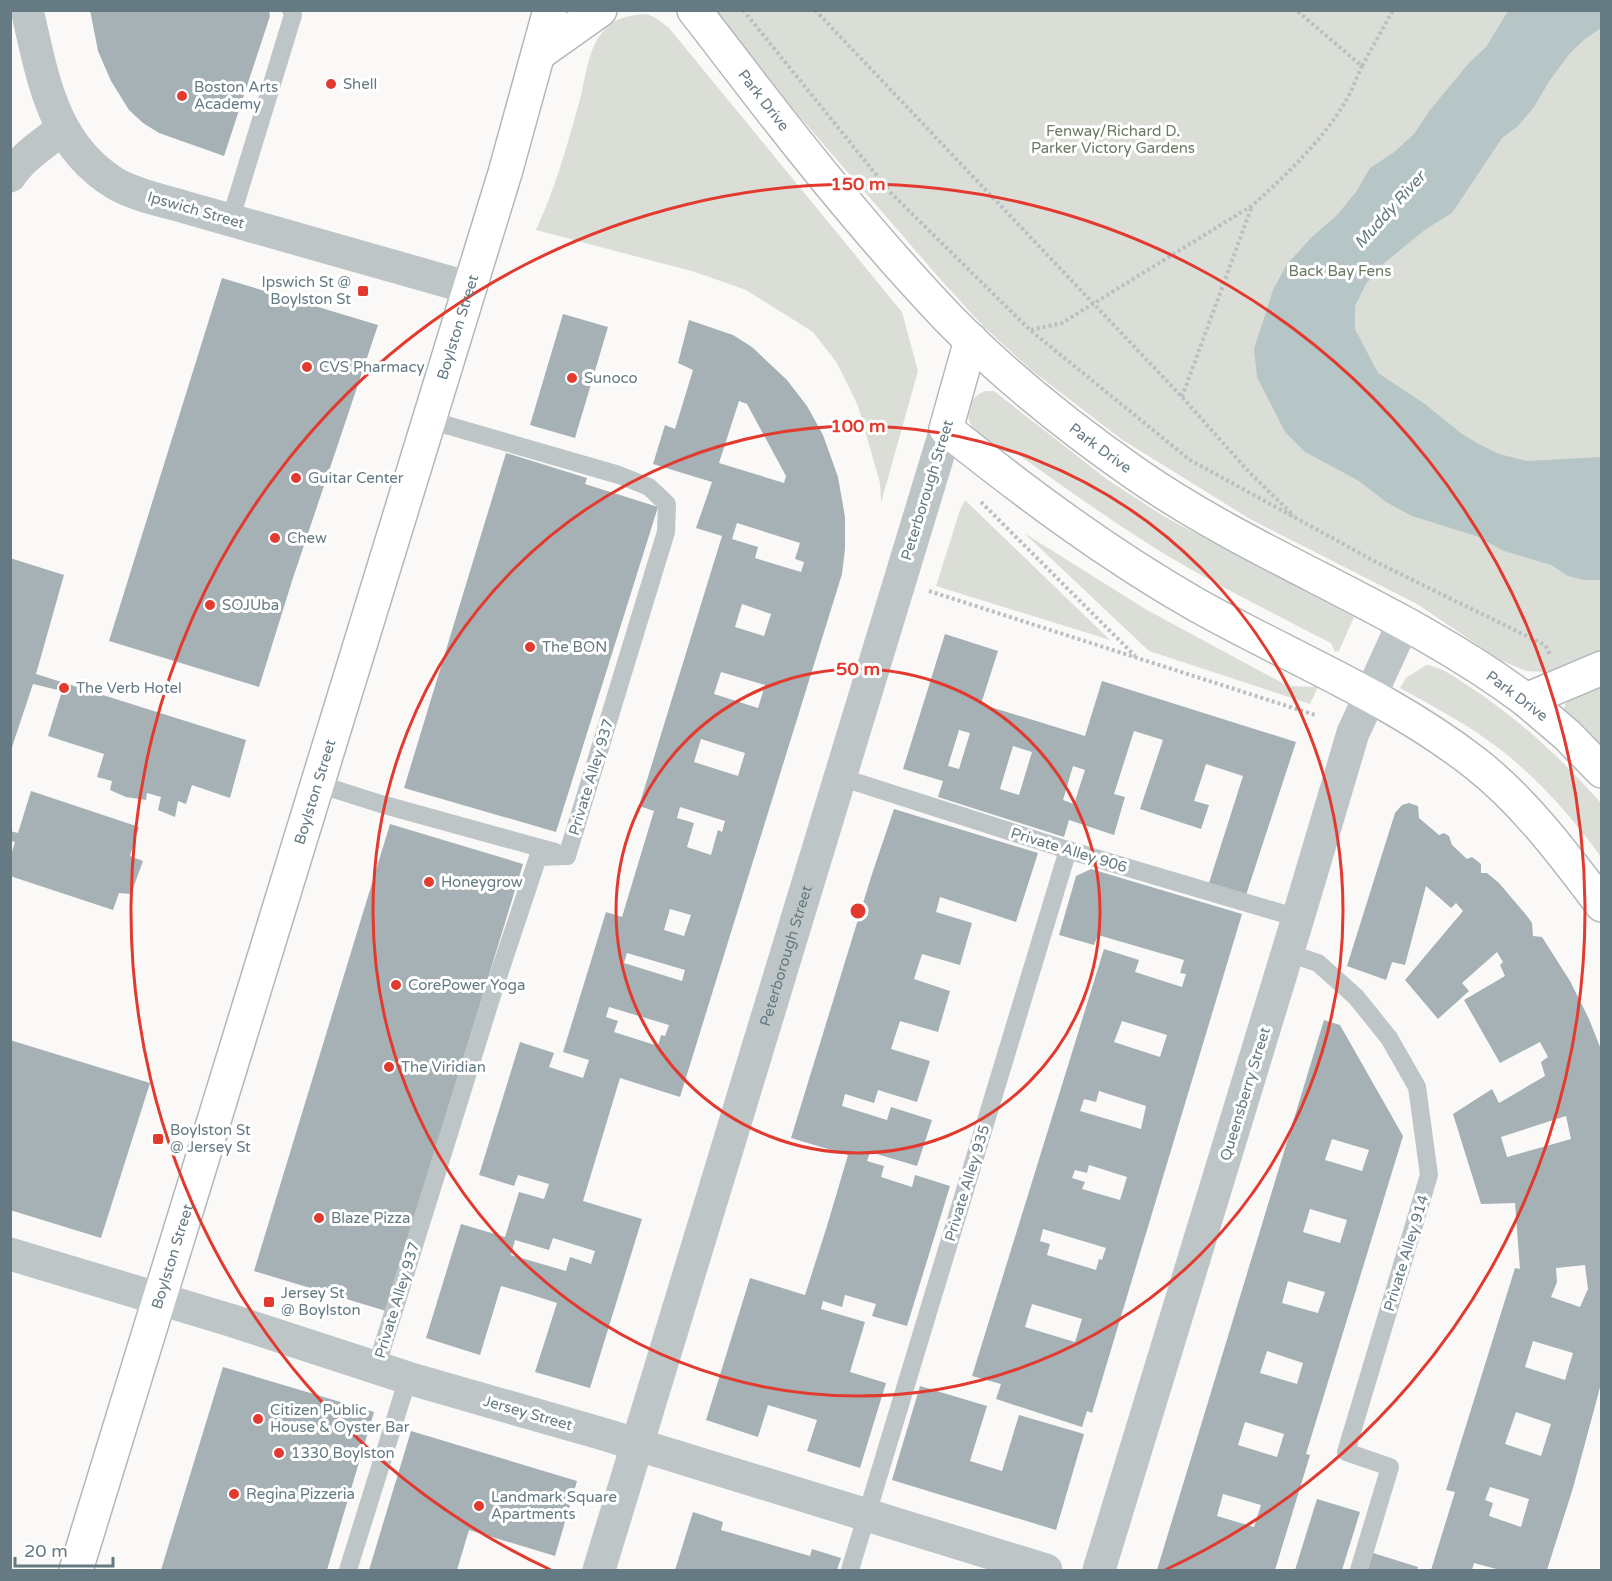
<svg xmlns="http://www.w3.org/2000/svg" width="1612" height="1581" font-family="'Varela Round',sans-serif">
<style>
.green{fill:#dbded6}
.water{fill:#b6c6c7}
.building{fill:#a5b1b5;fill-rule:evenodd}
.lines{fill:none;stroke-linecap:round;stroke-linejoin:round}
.primary-casing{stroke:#b2b9bc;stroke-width:36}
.trunk-casing{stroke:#b2b8ba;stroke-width:36}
.path{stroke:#bbbfc1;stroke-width:4;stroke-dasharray:3 3;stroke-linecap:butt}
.service{stroke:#bec5c7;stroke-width:18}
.minor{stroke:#bec5c7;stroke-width:33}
.primary{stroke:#fff;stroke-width:33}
.trunk{stroke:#fff;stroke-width:33}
.ring{fill:none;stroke:#e23a2f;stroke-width:3}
.poi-dot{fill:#e23a2f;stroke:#fff;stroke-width:2}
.labels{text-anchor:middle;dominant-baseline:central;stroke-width:6;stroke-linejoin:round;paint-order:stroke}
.poi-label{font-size:15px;fill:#657a82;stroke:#fff;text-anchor:start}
.street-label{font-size:15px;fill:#657a82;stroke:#fff}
.park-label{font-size:15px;fill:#6c7a64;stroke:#fff}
.water-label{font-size:16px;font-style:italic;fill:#60797c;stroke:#fff}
.centre{fill:#e23a2f;stroke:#fff;stroke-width:3}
.ring-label{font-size:18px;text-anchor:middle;font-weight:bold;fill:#e23a2f;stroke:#fff;stroke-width:6;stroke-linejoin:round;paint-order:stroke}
</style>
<rect width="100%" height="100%" fill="#faf9f7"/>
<g class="green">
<polygon points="708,11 1601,11 1601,653 1567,668 1543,672 1526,671 1500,660 1417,604 1250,519 1121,439 1030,369 982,325 941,280"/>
<path d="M647,14L656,18L669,28L902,312L918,371L881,503L880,483L858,406L837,363L813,332L746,290L695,272L536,230C555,189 567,146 579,103C586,79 587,48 605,29C616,17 631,15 647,14Z"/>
<path d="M985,391H994L1108,480L1165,517L1354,617L1339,651L1335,652L1331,643C1271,612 1210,582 1153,547C1106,517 1061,485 1016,453C1002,455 976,436 970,423C967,417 969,410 971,404C974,397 978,394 985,391Z"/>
<polygon points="965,500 1110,640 936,586 960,510"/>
<polygon points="1024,533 1147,610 1288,686 1318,687 1310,704 1149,651"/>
<path d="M1426,665C1440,666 1455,677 1467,685C1518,718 1561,758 1601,803V857C1573,818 1539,780 1501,750C1470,726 1435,707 1400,688L1406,678Z"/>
<polygon points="1601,682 1601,747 1585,728 1563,713 1566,702 1578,694"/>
</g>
<polygon class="water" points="1508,11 1601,11 1601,28 1585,39 1570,53 1550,80 1534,107 1518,126 1502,138 1452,213 1426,229 1383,264 1366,284 1355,306 1355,329 1378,373 1425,404 1462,434 1479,444 1499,454 1527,461 1601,457 1600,580 1584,580 1568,576 1551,565 1504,551 1476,536 1412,516 1386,502 1359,481 1305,452 1285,432 1257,377 1254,349 1273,290 1287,264 1312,237 1336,216 1356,192 1370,168 1393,153 1414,134 1430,110 1468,64 1486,47"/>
<g class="building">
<polygon points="90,10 269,10 270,16 224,156 159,133 143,123 129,110 111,81 98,51"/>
<polygon points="222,278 378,325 292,581 259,687 109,641"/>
<polygon points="563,314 608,327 575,438 530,425"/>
<path d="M689,320L733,335L752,347L787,380L807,406L823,435L838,477L845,517V549L842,574L680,1097L620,1078L583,1201L642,1219L590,1388L535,1372L557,1303L529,1294L501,1286L480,1355L426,1338L461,1224L505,1237L519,1192L544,1199L549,1184L518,1175L514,1186L479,1175L520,1042L554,1053L549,1067L583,1078L589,1060L563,1052L606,912L622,917L654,811L639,806L722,536L696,528L712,482L653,464L665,425L675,429L693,370L678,363ZM739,401L747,404L786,476L784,483L719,463ZM737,523L800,543L795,559L804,562L801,572L755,558L758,547L732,539ZM742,604L771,614L764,636L735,627ZM721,672L765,685L758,708L714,694ZM701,739L745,753L738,776L694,762ZM680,807L725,821L722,832L718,830L711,855L687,847L694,823L677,818ZM670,909L691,915L684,936L664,930ZM627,953L685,970L682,981L624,963ZM609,1007L669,1025L665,1036L661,1035L658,1046L614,1032L618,1021L606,1017ZM553,1238L595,1251L591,1264L570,1257L566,1271L511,1255L515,1240L549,1250Z"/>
<polygon points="506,453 587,478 585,484 658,507 556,832 404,788"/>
<polygon points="10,558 64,575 36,674 246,740 230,798 192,785 186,804 178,801 175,817 158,810 161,797 147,793 146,800 126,797 110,790 112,781 97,777 104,754 48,736 62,691 33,684 10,753"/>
<path d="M945,634L998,651L981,704L1085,736L1102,681L1296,742L1246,895L1209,883L1243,776L1206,764L1194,801L1209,805L1201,829L1140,809L1163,740L1134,731L1114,794L1125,797L1114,835L1069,820L1064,837L938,797L943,781L903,769ZM959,730L970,733L959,769L948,766ZM1013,746L1032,752L1019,795L1000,789ZM1073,766L1085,770L1074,804L1063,800Z"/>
<polygon points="31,791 139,827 130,856 143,861 131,894 119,893 113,910 10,876 10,858 15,842 10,841 10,831 18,833"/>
<path d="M1409,803L1418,806L1419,818L1439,835L1444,833L1449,836L1452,845L1467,859L1472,857L1481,864V873H1487L1499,883L1527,916L1532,923L1533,936L1542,937L1570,981L1589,1019L1602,1052V1380L1573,1488L1547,1570H1500L1474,1563L1472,1570H1431L1455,1492L1446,1490L1515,1268L1520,1269L1515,1203L1481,1204L1453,1114L1492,1089L1499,1103L1545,1076L1541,1062L1548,1057L1540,1042L1500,1063L1464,1000L1505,976L1500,965L1503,962L1497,952L1462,983L1469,991L1438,1019L1405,980L1463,911L1456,903L1451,908L1426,886L1405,965L1392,962L1386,980L1347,966L1395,813L1402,805ZM1566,1116L1571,1139L1507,1157L1501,1137ZM1585,1265L1588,1289L1580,1307L1551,1297L1557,1282L1556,1268ZM1533,1341L1573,1353L1565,1380L1525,1367ZM1516,1412L1551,1424L1541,1456L1505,1444ZM1490,1487L1529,1499L1521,1527L1489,1516L1493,1503L1485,1500Z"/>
<polygon points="894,809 1038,853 1016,922 940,897 936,912 972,923 960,965 922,954 914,979 950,991 938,1032 900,1021 891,1049 930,1061 917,1102 878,1090 874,1103 845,1094 842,1106 887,1120 891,1107 932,1120 917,1166 870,1152 867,1161 884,1166 881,1177 912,1187 915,1175 950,1186 907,1326 872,1316 876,1304 845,1295 842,1307 823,1301 821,1309 865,1322 850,1372 886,1383 860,1468 807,1451 817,1420 768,1405 758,1437 706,1420 750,1278 805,1295 827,1226 848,1155 791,1138 871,877"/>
<polygon points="390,824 523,864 386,1311 254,1271"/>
<path d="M1091,869L1242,914L1092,1413L1087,1411L1082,1427L996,1399L1001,1384L972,1376L1104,949L1139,960L1135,972L1182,987L1186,974L1180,973L1184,960L1098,935L1094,945L1059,935L1076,876ZM1122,1021L1167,1035L1160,1057L1114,1042ZM1099,1091L1146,1106L1141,1129L1080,1111L1084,1099L1096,1102ZM1089,1165L1127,1177L1120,1200L1082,1189L1085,1182L1072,1178L1075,1170L1087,1173ZM1043,1229L1106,1248L1102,1260L1099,1259L1096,1270L1047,1255L1050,1244L1040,1241ZM1032,1304L1082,1319L1075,1342L1025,1327Z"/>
<path d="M1324,1020L1340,1025L1403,1136L1306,1454L1310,1455L1275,1570H1157ZM1332,1139L1369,1150L1362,1171L1325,1160ZM1310,1209L1347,1220L1340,1243L1303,1232ZM1288,1281L1325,1292L1318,1313L1282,1303ZM1267,1351L1303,1363L1297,1384L1260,1373ZM1245,1422L1284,1434L1277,1457L1238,1445ZM1223,1494L1261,1505L1254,1527L1217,1516Z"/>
<polygon points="10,1040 150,1083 101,1238 10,1210"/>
<polygon points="223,1367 374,1412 327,1570 161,1570"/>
<polygon points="920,1386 987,1406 970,1461 1002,1471 1019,1415 1084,1434 1056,1530 892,1480"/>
<polygon points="411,1431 577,1481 555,1556 469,1530 457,1570 369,1570"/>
<polygon points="1317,1499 1360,1512 1342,1570 1295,1570"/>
<polygon points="693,1512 723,1522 721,1530 810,1556 812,1549 841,1558 837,1570 675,1570"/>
<polygon points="1373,1553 1418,1567 1417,1570 1367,1570"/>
</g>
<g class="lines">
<g class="primary-casing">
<g id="primary">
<path d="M971,340L946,429C1026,493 1106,553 1195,604C1289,657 1389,696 1475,763C1525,802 1564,855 1602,905"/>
<polyline points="1526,700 1567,735 1602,771"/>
</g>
</g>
<g class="trunk-casing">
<g id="trunk">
<path id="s2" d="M694,10C716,38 737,66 758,93C818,171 882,249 950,320C1006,377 1070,428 1136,474C1260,560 1405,609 1526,700L1602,668"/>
<polyline points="538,54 600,10"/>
<path id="s3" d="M76,1570L505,173L550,10"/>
</g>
</g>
<g class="path">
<polyline points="743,10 891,193 1030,330 1190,460 1376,562 1545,645 1550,654"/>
<polyline points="815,10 1182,397 1249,472 1294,516"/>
<polyline points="1362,66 1393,10"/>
<path d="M1031,330L1062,323L1253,205C1286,175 1320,143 1344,104C1351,93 1356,79 1362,66L1296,10"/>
<polyline points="1182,397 1252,206"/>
<polyline points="981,502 1135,656"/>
<polyline points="929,591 1315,715"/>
</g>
<g class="service">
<polyline points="230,221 293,15 291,10"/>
<polyline points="840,777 1068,850 1298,918"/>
<polyline points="318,784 381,804 555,852"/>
<polyline points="1288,953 1318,963 1356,997 1389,1038 1417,1087 1429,1175 1346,1452 1390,1467 1359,1570"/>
<polyline points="376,1368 494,989 538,857 567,856 666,532 667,504 649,487 619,475 429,420"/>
<polyline points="348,1570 408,1378"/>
<polyline points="850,1570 1068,850"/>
</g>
<g class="minor">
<path d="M27,10C43,78 52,145 116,184C136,195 160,200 181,206L470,288"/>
<path d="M10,176C23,156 45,143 62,129"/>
<polyline points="10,1254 230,1320 408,1378 603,1434 1046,1570"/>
<path id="s1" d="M599,1570L946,429"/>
<polyline points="1099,1570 1298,918 1353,733 1404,622"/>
</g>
<use href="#primary" class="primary"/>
<use href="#trunk" class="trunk"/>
</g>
<g class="ring">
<circle cx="858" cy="911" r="242"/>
<circle cx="858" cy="911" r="485"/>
<path d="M551 1570A727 727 0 1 1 1165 1570"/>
</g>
<g class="poi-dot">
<circle cx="331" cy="84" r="6"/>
<circle cx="182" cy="96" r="6"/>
<rect x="357" y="285" width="12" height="12" rx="3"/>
<circle cx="307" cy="367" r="6"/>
<circle cx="572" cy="378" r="6"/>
<circle cx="296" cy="478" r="6"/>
<circle cx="275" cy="538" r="6"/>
<circle cx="210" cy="605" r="6"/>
<circle cx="530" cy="647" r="6"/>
<circle cx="64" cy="688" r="6"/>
<circle cx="429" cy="882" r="6"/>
<circle cx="396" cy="985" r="6"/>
<circle cx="389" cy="1067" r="6"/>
<rect x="152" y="1133" width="12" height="12" rx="3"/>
<circle cx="319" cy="1218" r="6"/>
<rect x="263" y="1296" width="12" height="12" rx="3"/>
<circle cx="258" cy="1419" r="6"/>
<circle cx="279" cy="1453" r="6"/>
<circle cx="234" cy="1494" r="6"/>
<circle cx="479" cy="1506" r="6"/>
</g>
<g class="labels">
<g class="poi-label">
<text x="343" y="84">Shell</text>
<text x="194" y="87">Boston Arts<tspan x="194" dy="17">Academy</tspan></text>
<text x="351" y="282" text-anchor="end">Ipswich St @<tspan x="351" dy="17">Boylston St</tspan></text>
<text x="319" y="367">CVS Pharmacy</text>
<text x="584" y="378">Sunoco</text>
<text x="308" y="478">Guitar Center</text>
<text x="287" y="538">Chew</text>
<text x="222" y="605">SOJUba</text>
<text x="542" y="647">The BON</text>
<text x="76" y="688">The Verb Hotel</text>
<text x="441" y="882">Honeygrow</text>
<text x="408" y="985">CorePower Yoga</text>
<text x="401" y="1067">The Viridian</text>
<text x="170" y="1130">Boylston St<tspan x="170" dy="17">@ Jersey St</tspan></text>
<text x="331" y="1218">Blaze Pizza</text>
<text x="281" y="1293">Jersey St<tspan x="281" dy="17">@ Boylston</tspan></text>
<text x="270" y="1410">Citizen Public<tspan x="270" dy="17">House &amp; Oyster Bar</tspan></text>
<text x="291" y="1453">1330 Boylston</text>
<text x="246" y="1494">Regina Pizzeria</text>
<text x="491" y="1497">Landmark Square<tspan x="491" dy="17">Apartments</tspan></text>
</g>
<g class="street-label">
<text stroke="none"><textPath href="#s2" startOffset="114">Park Drive</textPath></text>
<text transform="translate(196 210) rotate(16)">Ipswich Street</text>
<text stroke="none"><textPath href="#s3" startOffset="1300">Boylston Street</textPath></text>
<text stroke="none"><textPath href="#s2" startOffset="600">Park Drive</textPath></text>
<text transform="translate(927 490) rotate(-73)">Peterborough Street</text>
<text transform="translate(1517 696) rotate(37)">Park Drive</text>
<text transform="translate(591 777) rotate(-73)">Private Alley 937</text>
<text stroke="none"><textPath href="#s3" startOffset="814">Boylston Street</textPath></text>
<text transform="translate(1069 850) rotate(17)">Private Alley 906</text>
<text stroke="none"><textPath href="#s1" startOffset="642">Peterborough Street</textPath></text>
<text transform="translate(1245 1094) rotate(-73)">Queensberry Street</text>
<text transform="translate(967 1183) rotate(-73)">Private Alley 935</text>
<text transform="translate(1406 1253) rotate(-73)">Private Alley 914</text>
<text stroke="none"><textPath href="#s3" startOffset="328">Boylston Street</textPath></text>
<text transform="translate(397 1300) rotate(-73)">Private Alley 937</text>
<text transform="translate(528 1413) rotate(16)">Jersey Street</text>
</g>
<g class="park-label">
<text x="1113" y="131">Fenway/Richard D.<tspan x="1113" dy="17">Parker Victory Gardens</tspan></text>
<text x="1340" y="271">Back Bay Fens</text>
</g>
<g class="water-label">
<text transform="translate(1390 210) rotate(-48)">Muddy River</text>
</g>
</g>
<circle cx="858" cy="911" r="9" class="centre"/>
<g class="ring-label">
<text x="858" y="190">150 m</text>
<text x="858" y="432">100 m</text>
<text x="858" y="675">50 m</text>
</g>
<rect width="1612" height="1581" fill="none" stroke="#657a82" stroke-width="24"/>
<path d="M15 1557v9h98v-9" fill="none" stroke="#657a82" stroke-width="3"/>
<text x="24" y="1557" font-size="18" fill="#657a82" stroke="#ffffff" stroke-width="4.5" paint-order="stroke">20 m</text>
</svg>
